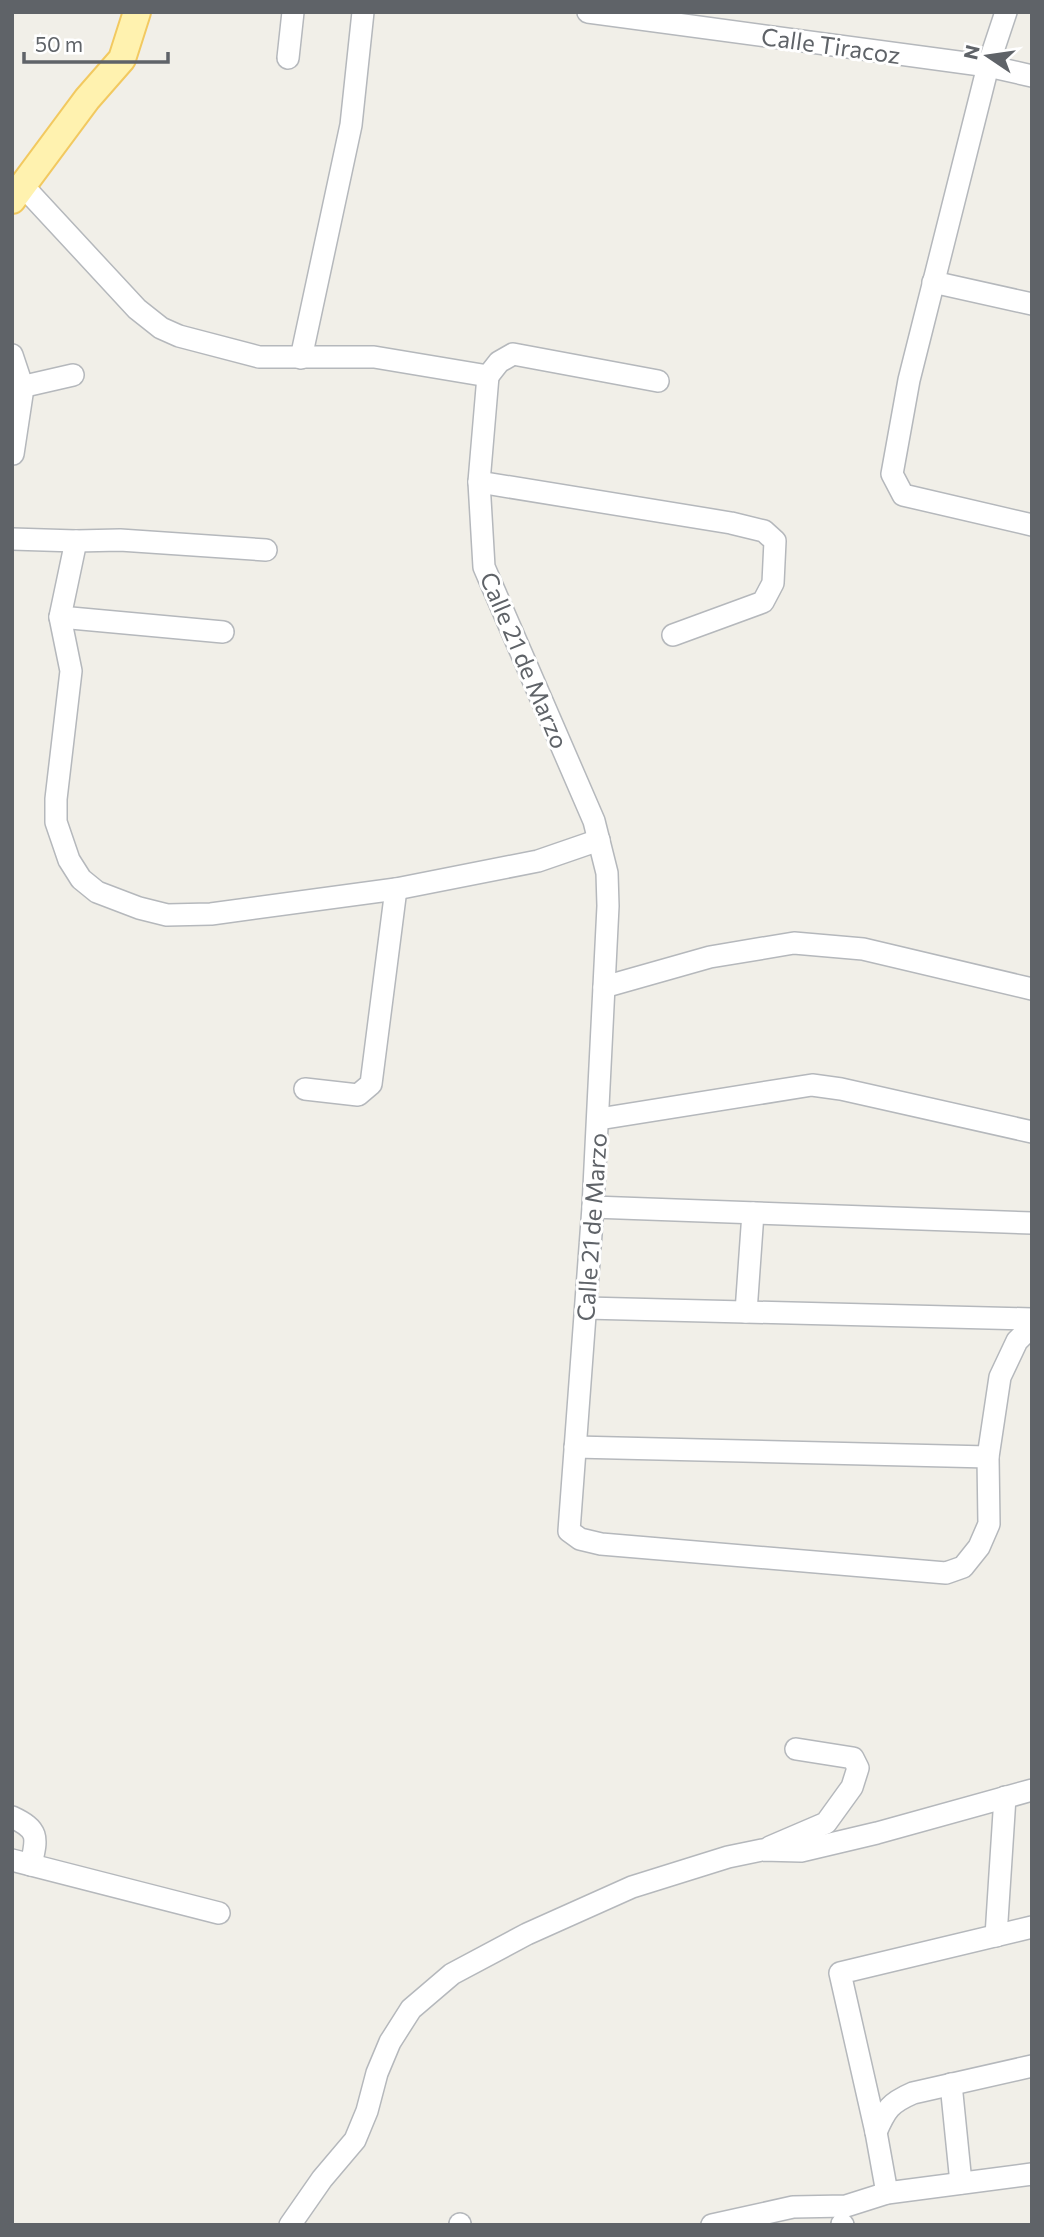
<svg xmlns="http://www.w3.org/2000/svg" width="1044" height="2237" font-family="Commissioner,sans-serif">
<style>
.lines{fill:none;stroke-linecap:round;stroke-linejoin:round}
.minor-casing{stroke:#b5b8bc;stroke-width:24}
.major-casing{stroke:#f2c960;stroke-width:30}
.minor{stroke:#fff;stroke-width:21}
.major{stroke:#fff2af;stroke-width:26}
.labels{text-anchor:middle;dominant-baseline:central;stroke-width:6;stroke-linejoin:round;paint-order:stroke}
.street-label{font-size:24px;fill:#5f6368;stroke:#fff}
</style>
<rect width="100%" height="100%" fill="#f1efe8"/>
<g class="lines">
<g class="minor-casing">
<g id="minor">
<polyline points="588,12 988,66 1032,76"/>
<polyline points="1006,12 988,66 909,380 892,474 903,495 1032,525"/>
<polyline points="288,58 293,12"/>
<polyline points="23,186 137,309 161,328 179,336 259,357 374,357 488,376"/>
<polyline points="933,282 1032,304"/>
<polyline points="12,355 23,388 13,454"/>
<polyline points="301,358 351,125 363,12"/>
<polyline points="488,376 479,482 484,567 594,821 607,873 608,906 593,1207 569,1531 580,1539 601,1544 946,1573 963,1567 979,1547 989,1524 988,1457 1000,1377 1017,1341 1032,1326"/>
<polyline points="488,376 499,362 513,354 658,381"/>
<polyline points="12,389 73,375"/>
<polyline points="479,482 731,523 764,531 775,541 773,583 763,602 673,635"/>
<polyline points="12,539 76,541 120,540 266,550"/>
<polyline points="76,541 60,617 71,671 56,799 56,822 69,860 81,879 97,892 139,908 167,915 211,914 396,889 538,861 599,840"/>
<polyline points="60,617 223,632"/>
<polyline points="604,987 710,957 794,943 863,949 1032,989"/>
<polyline points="305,1089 358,1095 371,1084 396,889"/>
<polyline points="599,1119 812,1085 841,1089 1032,1132"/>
<polyline points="593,1207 1032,1223"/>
<polyline points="586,1308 1032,1319"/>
<polyline points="746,1312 753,1213"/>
<polyline points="575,1447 988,1457"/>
<path d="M12,1817C40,1830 37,1838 31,1865"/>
<polyline points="770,1847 826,1823 852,1787 858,1768 853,1758 796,1749"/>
<polyline points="12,1860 219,1913"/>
<polyline points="996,1936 1005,1797"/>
<polyline points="951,2084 961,2183"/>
<path d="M876,2132C886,2109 890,2103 913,2093L1032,2066"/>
<polyline points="887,2193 876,2132 840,1973 1032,1927"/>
<polyline points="842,2224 843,2225"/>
<polyline points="290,2225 322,2179 355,2140 367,2111 377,2073 390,2042 411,2009 452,1974 527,1934 632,1887 728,1857 762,1850 801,1851 877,1833 1032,1790"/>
<polyline points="460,2225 460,2224"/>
<polyline points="712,2225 793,2207 846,2206 887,2193 1032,2174"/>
</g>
</g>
<g class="major-casing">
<polyline id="major" points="12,200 87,99 122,59 137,12"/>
</g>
<use href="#minor" class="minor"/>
<use href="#major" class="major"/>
</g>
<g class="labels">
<g class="street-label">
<text transform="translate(831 45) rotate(8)">Calle Tiracoz</text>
<text transform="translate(525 660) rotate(67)">Calle 21 de Marzo</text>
<text transform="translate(591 1227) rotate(-86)">Calle 21 de Marzo</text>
</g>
</g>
<rect width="1044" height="2237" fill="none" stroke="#5f6368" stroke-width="28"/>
<g transform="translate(988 56) rotate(283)" stroke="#ffffff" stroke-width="5" paint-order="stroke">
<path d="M0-5L12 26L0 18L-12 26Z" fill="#5f6368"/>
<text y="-10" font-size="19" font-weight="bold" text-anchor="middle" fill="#5f6368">N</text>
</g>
<path d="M24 52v10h144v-10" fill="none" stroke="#5f6368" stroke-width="3.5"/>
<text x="35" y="52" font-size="21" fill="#5f6368" stroke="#ffffff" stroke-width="5" paint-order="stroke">50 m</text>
</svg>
